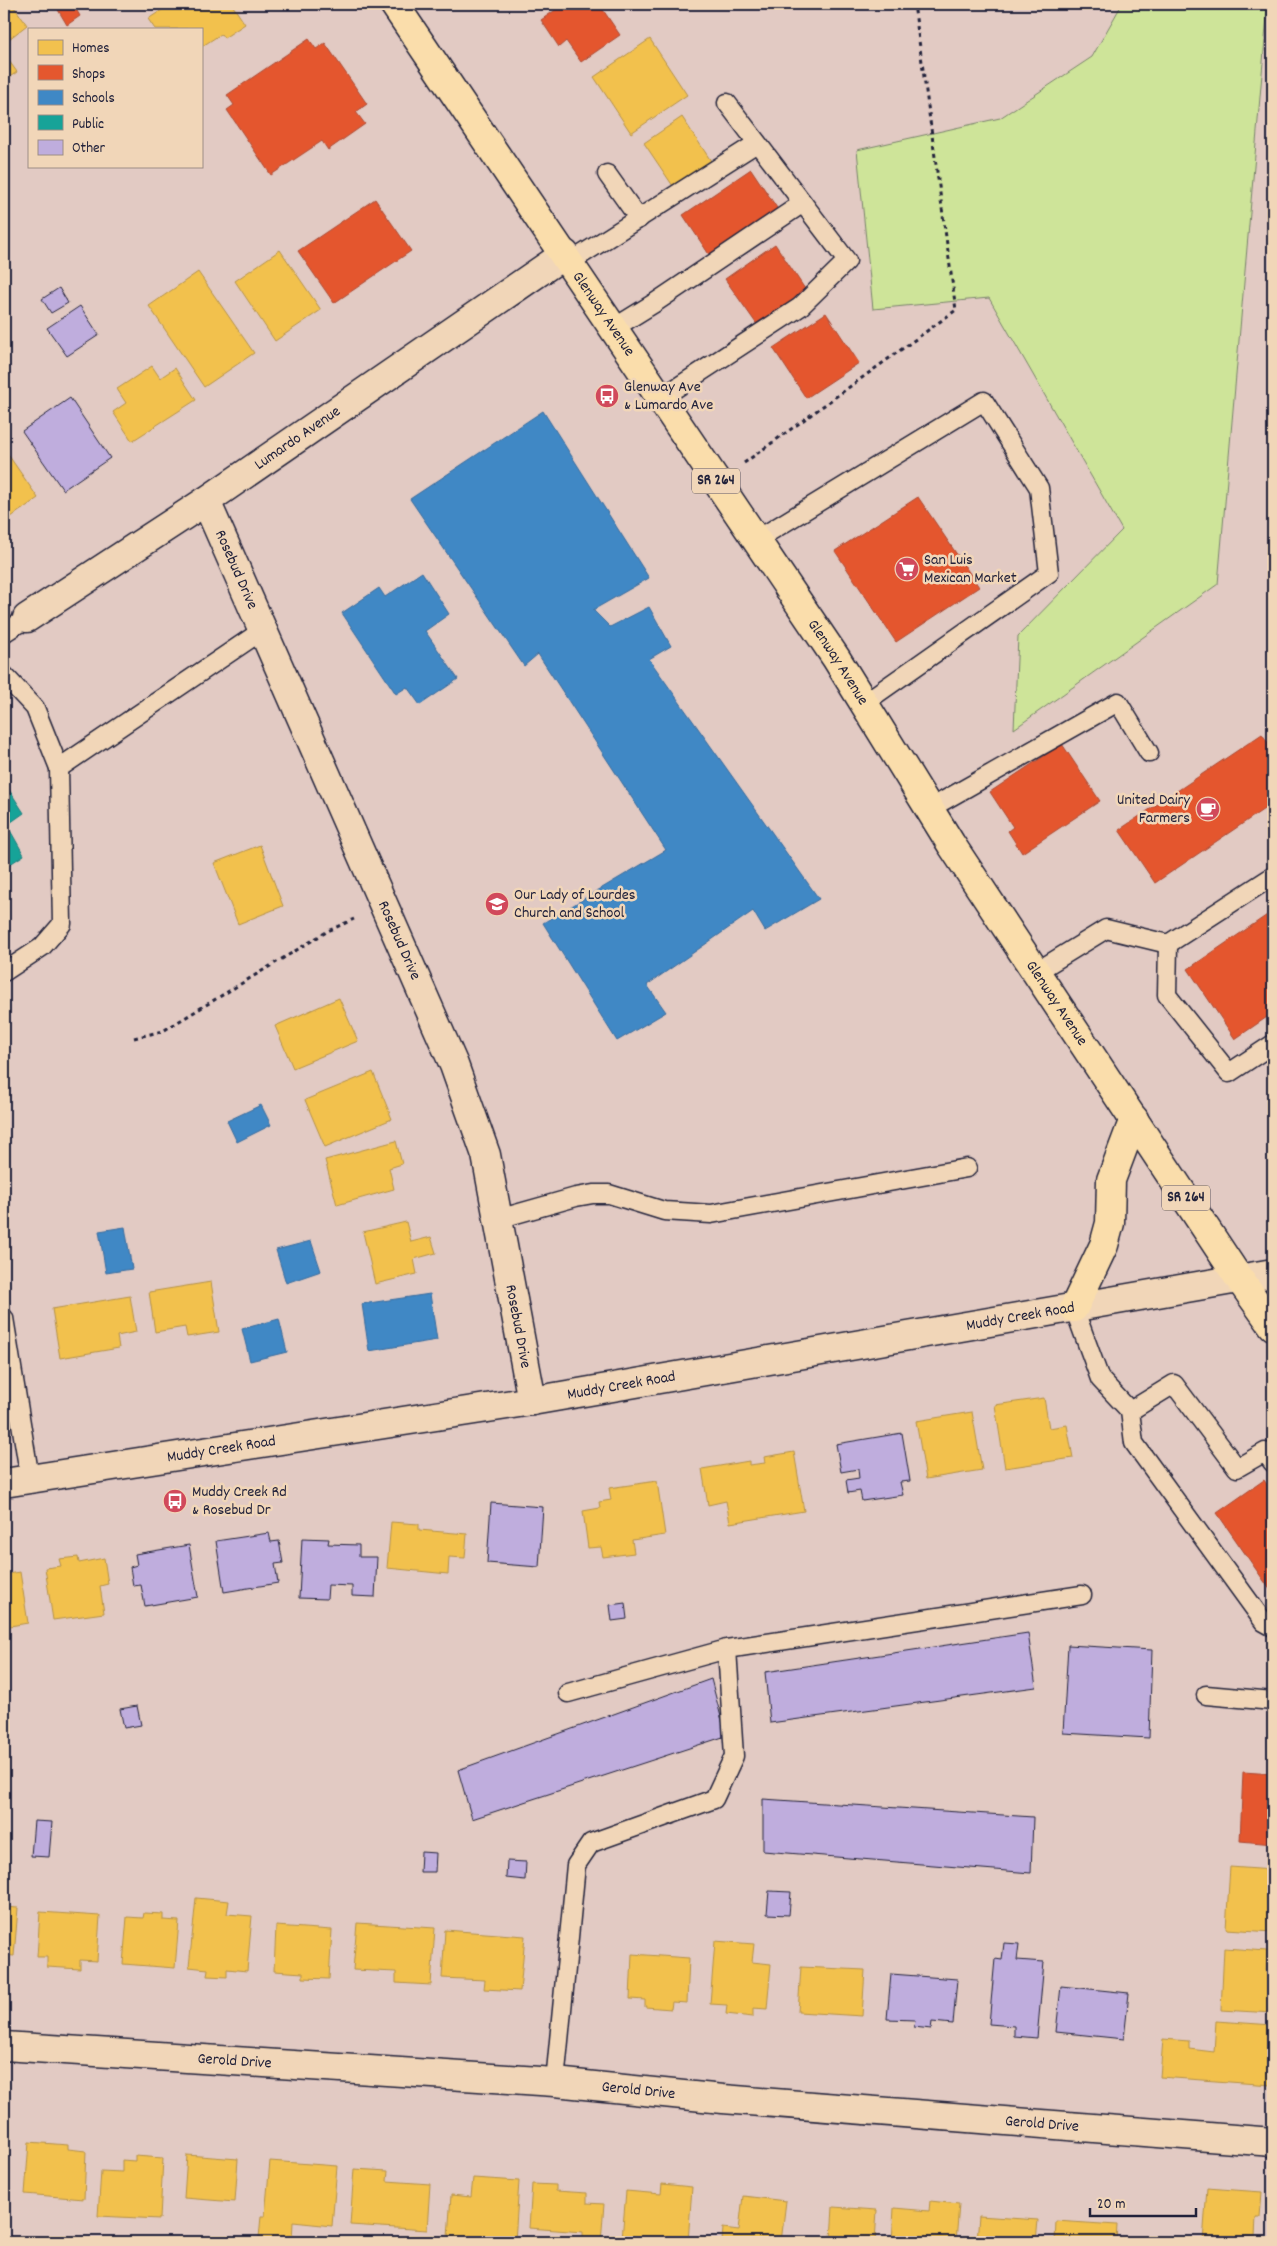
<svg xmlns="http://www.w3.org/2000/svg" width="1277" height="2246" font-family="Dekko,sans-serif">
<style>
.green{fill:#cee499;stroke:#78836a}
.homes{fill:#f2c14e;stroke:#b49148}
.shops{fill:#e4572e;stroke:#aa4732}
.schools{fill:#3f88c5;stroke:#36699c}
.public{fill:#17a398;stroke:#1a7c7c}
.building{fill:#bfaddd;stroke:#22223b}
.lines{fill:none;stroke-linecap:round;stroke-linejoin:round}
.lane-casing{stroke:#22223b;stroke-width:21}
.street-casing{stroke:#22223b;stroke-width:31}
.secondary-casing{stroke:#22223b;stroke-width:31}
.primary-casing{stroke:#22223b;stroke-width:31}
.path{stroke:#22223b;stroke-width:3;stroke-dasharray:4 4;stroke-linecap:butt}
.lane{stroke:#f1d6b8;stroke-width:18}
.street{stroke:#f1d6b8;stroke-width:28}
.secondary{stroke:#f1d6b8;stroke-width:28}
.primary{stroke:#faddab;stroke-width:28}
.labels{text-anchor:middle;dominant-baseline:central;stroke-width:5;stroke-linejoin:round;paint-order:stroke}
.shield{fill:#f1d6b8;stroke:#605860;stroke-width:1}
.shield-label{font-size:15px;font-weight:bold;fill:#22223b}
.street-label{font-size:16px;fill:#22223b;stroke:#f1d6b8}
.poi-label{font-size:16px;fill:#22223b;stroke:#f1d6b8;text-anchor:start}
</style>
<rect width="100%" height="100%" fill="#e2cac3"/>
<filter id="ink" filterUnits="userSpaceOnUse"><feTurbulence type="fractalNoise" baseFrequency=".02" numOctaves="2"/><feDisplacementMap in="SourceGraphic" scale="10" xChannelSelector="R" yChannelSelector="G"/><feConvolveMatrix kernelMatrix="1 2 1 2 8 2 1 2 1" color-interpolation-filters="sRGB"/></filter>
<g filter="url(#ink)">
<polygon class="green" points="1122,4 1268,4 1218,584 1014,729 1018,636 1122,530 989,298 873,309 857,150 1000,118 1092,57"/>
<g class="homes">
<polygon points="4,4 12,4 27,25 4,43"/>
<polygon points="171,4 236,4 233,6 245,24 224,38 221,34 201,47 201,29 155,29 148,19"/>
<polygon points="650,39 687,95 631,133 594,77"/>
<polygon points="4,54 17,72 4,81"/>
<polygon points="682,117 713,164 675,189 644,143"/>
<polygon points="280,250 321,310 275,341 235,281"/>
<polygon points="198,272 254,353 204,387 149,306"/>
<polygon points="152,366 160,378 175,368 196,400 132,441 113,412 126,403 117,389"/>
<polygon points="7,453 38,498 4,522 4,456"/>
<polygon points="260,845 283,906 238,924 214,863"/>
<polygon points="339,998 358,1041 293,1068 275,1026"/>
<polygon points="373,1072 392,1119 325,1147 305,1100"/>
<polygon points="396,1141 402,1164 389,1168 394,1189 337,1205 325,1160"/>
<polygon points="406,1222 411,1242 431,1237 436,1253 414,1259 417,1274 375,1284 363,1232"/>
<polygon points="211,1282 219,1332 187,1337 185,1327 155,1332 149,1292"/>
<polygon points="130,1296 136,1332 117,1336 119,1348 60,1358 52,1309"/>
<polygon points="1044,1398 1049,1428 1067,1425 1073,1458 1005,1468 995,1405"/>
<polygon points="972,1412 982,1470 926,1479 916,1421"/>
<polygon points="794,1452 804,1511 730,1523 726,1501 708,1505 702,1469 749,1461 749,1465 765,1463 764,1457"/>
<polygon points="657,1481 665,1535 632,1540 634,1553 603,1557 601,1547 588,1548 583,1511 600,1508 599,1502 611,1500 609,1488"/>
<polygon points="391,1522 419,1524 419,1530 467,1534 465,1558 449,1557 448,1574 387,1568"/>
<polygon points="78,1557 79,1563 104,1558 108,1584 100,1586 104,1613 53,1620 45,1568 61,1566 59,1559"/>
<polygon points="4,1565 7,1574 20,1572 28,1623 4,1627"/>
<polygon points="1230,1867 1273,1870 1273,1932 1226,1929"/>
<polygon points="196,1898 229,1901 227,1914 252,1916 247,1971 227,1969 227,1977 207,1976 208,1969 189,1967"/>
<polygon points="4,1907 18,1908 14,1956 4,1955"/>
<polygon points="40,1912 100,1916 97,1961 80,1960 80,1969 47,1967 47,1957 37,1957"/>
<polygon points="144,1913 163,1914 163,1920 179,1921 175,1968 123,1964 127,1917 143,1918"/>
<polygon points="357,1923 435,1928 431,1985 396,1983 396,1972 353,1970"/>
<polygon points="276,1926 332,1930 329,1979 303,1978 303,1973 274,1971"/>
<polygon points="445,1930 525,1936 520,1991 484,1989 485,1980 442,1978"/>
<polygon points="715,1941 754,1944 752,1962 771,1964 767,2009 753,2008 753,2017 726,2014 727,2005 710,2004"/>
<polygon points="1224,1948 1267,1951 1266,1973 1273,1974 1273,2013 1221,2010"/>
<polygon points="632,1954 689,1958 687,2003 672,2002 671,2009 645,2007 645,2000 630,1999"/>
<polygon points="801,1967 865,1970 862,2016 798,2012"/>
<polygon points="1216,2021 1273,2025 1271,2085 1160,2077 1163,2039 1189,2041 1189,2049 1214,2052"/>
<polygon points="29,2142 68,2145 68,2149 86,2151 84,2199 25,2194"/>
<polygon points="187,2155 238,2159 235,2202 184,2198"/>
<polygon points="135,2156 163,2158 160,2219 98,2216 101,2171 122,2172 122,2160 135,2161"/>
<polygon points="270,2161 337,2166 332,2226 293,2222 292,2241 259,2238 261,2216 265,2216"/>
<polygon points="354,2169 388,2171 387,2181 430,2184 427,2230 350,2225"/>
<polygon points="473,2178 519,2181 515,2242 448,2237 451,2195 471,2197"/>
<polygon points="532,2184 556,2185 556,2191 587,2193 587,2203 604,2204 601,2242 583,2242 583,2232 529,2228"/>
<polygon points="662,2184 692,2187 688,2242 622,2239 626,2191 661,2194"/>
<polygon points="1207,2188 1262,2192 1260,2217 1256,2217 1255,2237 1246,2236 1246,2242 1203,2242"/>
<polygon points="743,2196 786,2201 781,2242 722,2242 723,2228 739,2230"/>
<polygon points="930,2201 959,2204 956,2242 892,2242 894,2208 929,2211"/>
<polygon points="833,2207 877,2210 875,2242 815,2242 816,2238 831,2239"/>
<polygon points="979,2216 1038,2220 1036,2242 977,2242"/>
<polygon points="1056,2221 1117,2225 1116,2242 1055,2242"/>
</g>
<g class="shops">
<polygon points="64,4 73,4 80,16 67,25 57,8"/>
<polygon points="564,4 599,4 620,35 581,62 566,41 559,47 541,20"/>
<polygon points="309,39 316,49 325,43 367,104 356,112 365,124 328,150 322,141 271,175 227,110 234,105 227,95"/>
<polygon points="751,169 779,211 710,256 683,215"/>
<polygon points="375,199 411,251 334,303 298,251"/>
<polygon points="775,244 807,292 758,326 725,279"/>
<polygon points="826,313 859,363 806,398 773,348"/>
<polygon points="918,497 979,587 896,642 835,551"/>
<polygon points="1262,734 1273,750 1273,803 1155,883 1119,830"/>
<polygon points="1062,744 1100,801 1022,853 1008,831 1013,827 990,792"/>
<polygon points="1273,911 1273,1013 1235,1039 1188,969"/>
<polygon points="1264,1480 1273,1493 1273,1594 1217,1513"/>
<polygon points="1243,1772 1273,1774 1273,1844 1240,1841"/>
</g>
<g class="schools">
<polygon points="543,411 649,578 593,610 610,627 649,607 671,646 649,659 819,899 765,931 753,911 647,985 666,1012 617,1041 543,923 666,850 538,654 524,666 410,499"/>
<polygon points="422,572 449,614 425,631 458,679 420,705 407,687 396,694 342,613 379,588 385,597"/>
<polygon points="261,1105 271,1125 237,1142 227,1121"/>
<polygon points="125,1227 132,1269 106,1273 99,1231"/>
<polygon points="311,1241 321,1271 286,1283 276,1250"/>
<polygon points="430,1294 437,1340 369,1351 362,1304"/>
<polygon points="279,1319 287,1352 250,1361 242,1329"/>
</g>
<polygon class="public" points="4,782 24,813 7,825 24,855 4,868"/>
<g class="building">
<polygon points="59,288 68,303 51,313 42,299"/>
<polygon points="80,306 99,335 67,356 47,328"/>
<polygon points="70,398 110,458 63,490 22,431"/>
<polygon points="902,1433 910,1481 900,1482 903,1495 862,1501 860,1491 848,1493 846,1480 859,1478 858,1469 841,1472 836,1444"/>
<polygon points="491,1503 543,1507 539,1567 487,1563"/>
<polygon points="269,1533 271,1542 279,1541 283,1563 275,1564 278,1583 224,1592 216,1541"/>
<polygon points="302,1538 329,1539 328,1544 359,1545 359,1557 377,1557 375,1597 352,1596 352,1586 328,1585 327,1599 299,1598"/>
<polygon points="189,1545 198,1597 145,1606 141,1585 133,1586 130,1567 137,1565 135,1554"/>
<polygon points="625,1603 627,1619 612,1621 610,1605"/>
<polygon points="1028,1633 1036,1687 770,1723 765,1672"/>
<polygon points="1068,1645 1152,1650 1149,1738 1063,1733"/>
<polygon points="711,1679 726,1736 472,1819 458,1770"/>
<polygon points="137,1706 141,1725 124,1728 120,1709"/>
<polygon points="763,1799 1033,1817 1031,1873 763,1851"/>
<polygon points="34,1821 52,1822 49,1857 31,1856"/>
<polygon points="421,1852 436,1853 435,1872 420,1872"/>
<polygon points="507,1861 526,1862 525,1880 506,1878"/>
<polygon points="769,1891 791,1892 789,1915 767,1914"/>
<polygon points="1004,1943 1019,1944 1017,1960 1044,1962 1037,2038 1014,2036 1014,2026 989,2024 995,1959 1002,1960"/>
<polygon points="891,1974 957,1979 953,2024 932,2022 931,2029 914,2027 915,2020 887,2019"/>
<polygon points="1061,1986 1129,1993 1124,2039 1056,2032"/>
</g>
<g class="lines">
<g class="lane-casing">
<g id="lane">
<polyline points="607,174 639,219"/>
<polyline points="570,262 757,143"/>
<polyline points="614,328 656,302 803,203"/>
<polyline points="661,398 800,307 847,261 727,103"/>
<polyline points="756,540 984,401 1039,488 1049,573 864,703"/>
<polyline points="4,633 27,618"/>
<polyline points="4,675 35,708 59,768 62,924 42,947 4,972"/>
<polyline points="59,768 263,630"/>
<polyline points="929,809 1118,702 1149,753"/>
<polyline points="1168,944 1167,995 1229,1073 1273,1044"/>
<polyline points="1036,972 1106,929 1168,944 1273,876"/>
<polyline points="498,1219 576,1197 593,1194 609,1194 664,1211 711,1214 967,1168"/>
<polyline points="1074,1308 1100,1379 1130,1411 1174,1384 1237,1468 1265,1452 1273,1463"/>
<polyline points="4,1318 30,1479"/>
<polyline points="1130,1411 1134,1443 1264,1622 1273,1627"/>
<polyline points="568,1693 727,1649"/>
<polyline points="1206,1695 1273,1701"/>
<polyline points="555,2082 576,1865 591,1843 714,1799 734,1756 727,1649 1082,1595"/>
</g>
</g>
<g class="street-casing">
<g id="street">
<path id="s1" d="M206,501L454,1065L486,1155L532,1401"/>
<path id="s2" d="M27,618L206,501L565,254"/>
<path id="s3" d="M4,2046L555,2082L723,2099L1273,2142"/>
</g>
</g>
<g class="secondary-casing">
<g id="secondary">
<path id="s4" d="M4,1483L532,1401L1273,1273"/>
</g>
</g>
<g class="primary-casing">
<g id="primary">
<path id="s5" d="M394,4L836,658L951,844L1238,1277L1273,1326"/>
<polyline points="1074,1308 1104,1245 1110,1223 1111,1180 1134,1119"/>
</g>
</g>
<g class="path">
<polyline points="744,463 956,310 914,4"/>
<polyline points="134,1038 163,1031 328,931 354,919"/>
</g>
<use href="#lane" class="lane"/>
<use href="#street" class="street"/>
<use href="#secondary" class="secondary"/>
<use href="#primary" class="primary"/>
</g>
</g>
<defs>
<g id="bus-disc" transform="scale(1.25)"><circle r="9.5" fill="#d1495b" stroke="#f1d6b8"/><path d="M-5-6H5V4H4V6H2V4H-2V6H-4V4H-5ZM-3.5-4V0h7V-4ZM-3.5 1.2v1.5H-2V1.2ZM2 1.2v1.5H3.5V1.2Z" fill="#fff"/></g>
<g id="supermarket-disc" transform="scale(1.25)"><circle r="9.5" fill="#d1495b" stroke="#f1d6b8"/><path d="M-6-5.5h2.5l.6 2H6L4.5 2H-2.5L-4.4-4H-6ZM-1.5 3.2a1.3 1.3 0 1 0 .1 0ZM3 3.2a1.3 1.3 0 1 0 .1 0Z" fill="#fff"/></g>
<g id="cafe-disc" transform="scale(1.25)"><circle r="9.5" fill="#d1495b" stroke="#f1d6b8"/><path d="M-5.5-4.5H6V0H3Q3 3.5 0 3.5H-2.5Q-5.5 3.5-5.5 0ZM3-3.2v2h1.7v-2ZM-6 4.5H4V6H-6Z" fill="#fff"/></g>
<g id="school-disc" transform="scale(1.25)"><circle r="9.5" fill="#d1495b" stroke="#f1d6b8"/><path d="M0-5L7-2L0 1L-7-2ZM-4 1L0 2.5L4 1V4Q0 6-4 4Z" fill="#fff"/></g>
</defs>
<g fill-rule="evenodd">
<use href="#bus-disc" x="607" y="396"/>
<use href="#supermarket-disc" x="907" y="569"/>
<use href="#cafe-disc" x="1208" y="809"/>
<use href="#school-disc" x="497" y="904"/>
<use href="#bus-disc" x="175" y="1501"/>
</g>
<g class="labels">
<g class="shield">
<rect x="692" y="468.5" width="48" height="25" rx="4"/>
<rect x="1162" y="1185.5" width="48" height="25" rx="4"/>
</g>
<g class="shield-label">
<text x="716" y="481">SR 264</text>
<text x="1186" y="1198">SR 264</text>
</g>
<g class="street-label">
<text stroke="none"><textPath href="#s5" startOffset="374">Glenway Avenue</textPath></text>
<text stroke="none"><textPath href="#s2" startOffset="325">Lumardo Avenue</textPath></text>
<text stroke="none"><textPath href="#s1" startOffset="75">Rosebud Drive</textPath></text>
<text stroke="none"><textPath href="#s5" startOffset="794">Glenway Avenue</textPath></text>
<text stroke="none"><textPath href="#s1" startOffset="480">Rosebud Drive</textPath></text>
<text stroke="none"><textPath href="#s5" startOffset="1199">Glenway Avenue</textPath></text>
<text stroke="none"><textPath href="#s4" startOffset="1030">Muddy Creek Road</textPath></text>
<text stroke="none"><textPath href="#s1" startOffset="886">Rosebud Drive</textPath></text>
<text stroke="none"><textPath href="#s4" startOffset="625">Muddy Creek Road</textPath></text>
<text stroke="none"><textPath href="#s4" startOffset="220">Muddy Creek Road</textPath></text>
<text stroke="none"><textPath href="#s3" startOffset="231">Gerold Drive</textPath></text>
<text stroke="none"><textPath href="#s3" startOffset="636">Gerold Drive</textPath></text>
<text stroke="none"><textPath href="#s3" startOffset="1041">Gerold Drive</textPath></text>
</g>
<g class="poi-label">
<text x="624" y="387">Glenway Ave<tspan x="624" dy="18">&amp; Lumardo Ave</tspan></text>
<text x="924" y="560">San Luis<tspan x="924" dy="18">Mexican Market</tspan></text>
<text x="1190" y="800" text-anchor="end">United Dairy<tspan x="1190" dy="18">Farmers</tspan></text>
<text x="514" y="895">Our Lady of Lourdes<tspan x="514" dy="18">Church and School</tspan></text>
<text x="192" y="1492">Muddy Creek Rd<tspan x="192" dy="18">&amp; Rosebud Dr</tspan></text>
</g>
</g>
<rect width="1277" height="2246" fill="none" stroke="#f1d6b8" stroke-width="20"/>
<rect x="10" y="10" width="1257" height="2226" fill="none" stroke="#22223b" stroke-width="2" filter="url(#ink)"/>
<rect x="28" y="28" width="175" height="140" fill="#f1d6b8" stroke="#9e8e86"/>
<rect x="38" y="40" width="25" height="15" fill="#f2c14e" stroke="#9e8e86"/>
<text x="72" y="52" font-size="15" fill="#22223b">Homes</text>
<rect x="38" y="65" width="25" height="15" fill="#e4572e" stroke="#9e8e86"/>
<text x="72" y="78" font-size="15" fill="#22223b">Shops</text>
<rect x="38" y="90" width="25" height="15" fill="#3f88c5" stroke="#9e8e86"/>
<text x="72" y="102" font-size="15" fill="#22223b">Schools</text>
<rect x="38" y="115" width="25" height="15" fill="#17a398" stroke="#9e8e86"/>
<text x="72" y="128" font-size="15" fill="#22223b">Public</text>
<rect x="38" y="140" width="25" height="15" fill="#bfaddd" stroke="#9e8e86"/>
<text x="72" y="152" font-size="15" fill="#22223b">Other</text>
<path d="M1090 2208v8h106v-8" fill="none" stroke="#22223b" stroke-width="2.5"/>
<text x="1097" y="2208" font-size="15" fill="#22223b" stroke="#f1d6b8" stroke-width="4" paint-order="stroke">20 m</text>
</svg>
